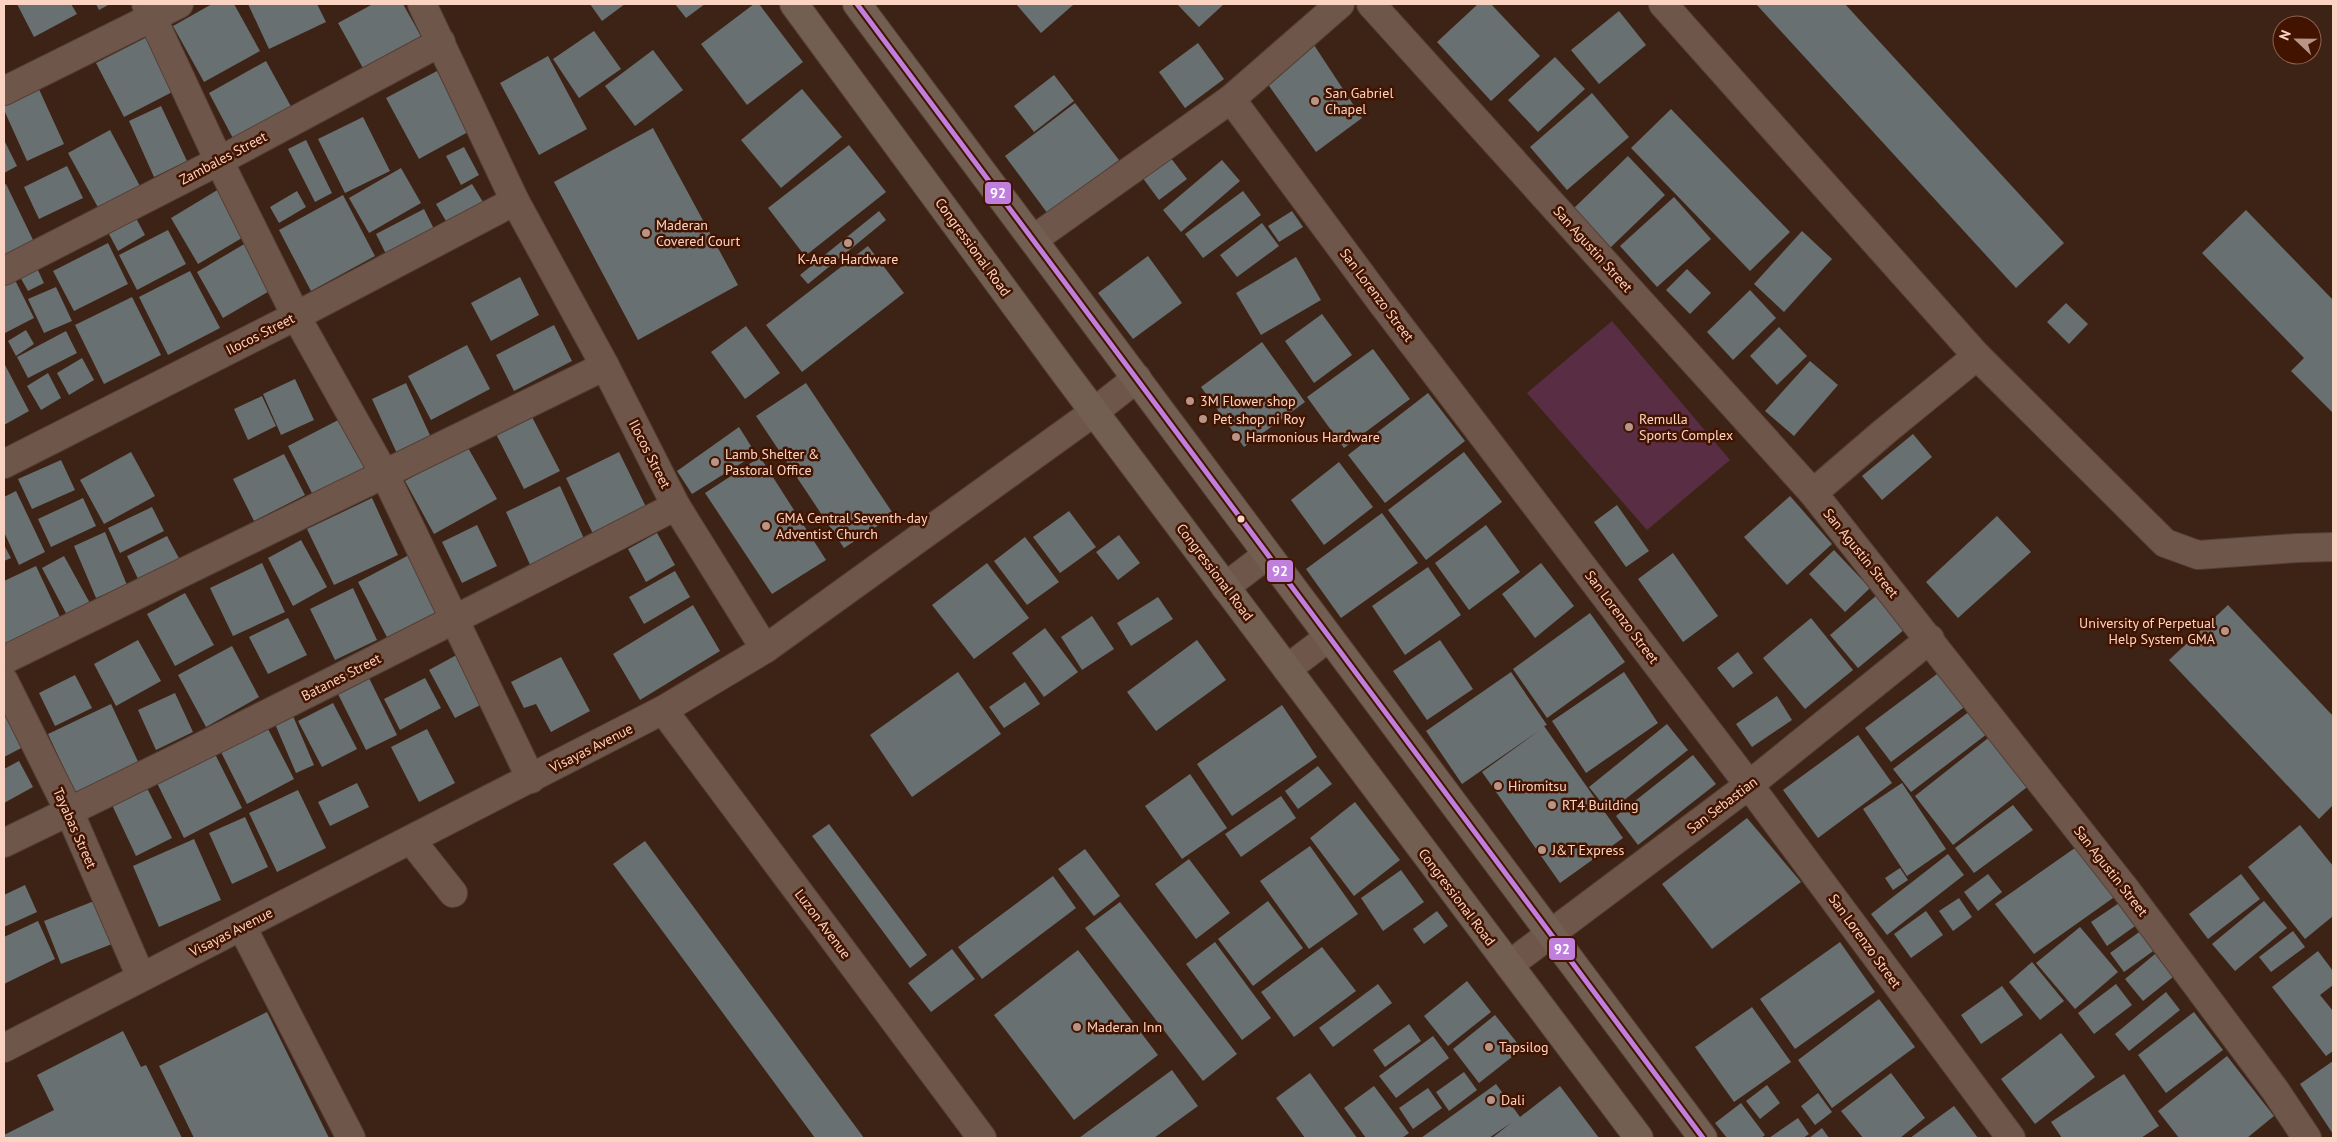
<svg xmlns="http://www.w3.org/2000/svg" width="2337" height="1142" font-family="'PT Sans',sans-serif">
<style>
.green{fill:#592d43}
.building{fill:#697071}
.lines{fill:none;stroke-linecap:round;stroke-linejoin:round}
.minor-casing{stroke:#553f35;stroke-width:30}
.major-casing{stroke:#553f35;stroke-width:30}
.minor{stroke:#6e564a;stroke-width:28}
.major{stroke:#735f51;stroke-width:28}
.bus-1-casing{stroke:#421400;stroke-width:9}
.bus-1{stroke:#c07fdc;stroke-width:5}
.poi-dot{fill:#b89586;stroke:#421400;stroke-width:2}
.bus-dot{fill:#fad3c2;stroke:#421400;stroke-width:2}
.labels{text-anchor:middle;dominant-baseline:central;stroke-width:5;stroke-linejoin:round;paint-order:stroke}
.poi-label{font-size:14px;fill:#fad3c2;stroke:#421400;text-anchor:start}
.street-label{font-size:14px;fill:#fad3c2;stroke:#421400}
.line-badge{stroke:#421400;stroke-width:2}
.badge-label{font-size:14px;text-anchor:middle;font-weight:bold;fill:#fff}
</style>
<rect width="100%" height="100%" fill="#3d2316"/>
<polygon class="green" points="1612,321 1730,460 1647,530 1527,393"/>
<g class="building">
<polygon points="17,4 71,4 77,14 34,37"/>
<polygon points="96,4 110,4 99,10"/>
<polygon points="212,4 234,4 260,51 204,82 173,26"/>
<polygon points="248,4 317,4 326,22 269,49"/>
<polygon points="373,4 403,4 427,47 369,79 338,23"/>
<polygon points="590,4 625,4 602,21"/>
<polygon points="675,4 705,4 686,18"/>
<polygon points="754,4 759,4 803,62 747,105 701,44"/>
<polygon points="1016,4 1072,4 1073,5 1041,33"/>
<polygon points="1177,4 1224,4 1199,27"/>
<polygon points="1478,4 1491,4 1540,56 1491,101 1437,42"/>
<polygon points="1756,4 1845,4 2064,243 2016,288"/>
<polygon points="1619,11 1646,45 1599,84 1571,50"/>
<polygon points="594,31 621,69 579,98 553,59"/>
<polygon points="151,35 178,89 124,117 96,63"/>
<polygon points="1198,43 1224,79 1185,108 1159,72"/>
<polygon points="1314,45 1362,118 1316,152 1267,83"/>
<polygon points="653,50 683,90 635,126 605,86"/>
<polygon points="548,56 587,129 539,155 500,83"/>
<polygon points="1555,57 1585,89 1538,132 1508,100"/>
<polygon points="266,61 294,112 236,144 209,93"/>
<polygon points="437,71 468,132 419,159 386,98"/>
<polygon points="1054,75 1074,101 1034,132 1014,106"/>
<polygon points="37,85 64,144 27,161 4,110 4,100"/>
<polygon points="802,89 842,137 781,188 741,140"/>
<polygon points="1592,93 1629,137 1567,190 1530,147"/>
<polygon points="1075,103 1119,160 1048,214 1005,156"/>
<polygon points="161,106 187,161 154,177 129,121"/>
<polygon points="1671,109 1790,232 1750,271 1631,148"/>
<polygon points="363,117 390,171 345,193 318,139"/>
<polygon points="653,128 738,285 638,340 554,182"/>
<polygon points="110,130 141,188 100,211 68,153"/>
<polygon points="4,140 17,166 4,173"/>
<polygon points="306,140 332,193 315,202 288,149"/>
<polygon points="849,145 886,192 805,256 768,208"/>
<polygon points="464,147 479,175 461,185 446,156"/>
<polygon points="1628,156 1665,195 1610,248 1573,209"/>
<polygon points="1170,157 1187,179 1159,200 1142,177"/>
<polygon points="1222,160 1240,181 1181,232 1163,210"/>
<polygon points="67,166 83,198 39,219 24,187"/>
<polygon points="401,168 421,203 369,233 349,198"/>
<polygon points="6,184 35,244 4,259 4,185"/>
<polygon points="472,184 486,207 450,228 436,204"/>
<polygon points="224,186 252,232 198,264 171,218"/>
<polygon points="297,191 306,207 279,223 270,207"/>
<polygon points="1243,191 1261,215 1203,258 1185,234"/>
<polygon points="343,195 375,256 311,291 279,230"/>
<polygon points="1674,197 1711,239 1657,287 1620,246"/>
<polygon points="424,209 436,233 388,258 376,234"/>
<polygon points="2246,210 2333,300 2333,413 2291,371 2304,358 2202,253"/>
<polygon points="879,211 886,220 808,284 800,275"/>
<polygon points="1292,211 1303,227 1279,242 1268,226"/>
<polygon points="136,218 145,235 118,251 109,234"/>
<polygon points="1262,223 1279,246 1237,277 1220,255"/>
<polygon points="168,230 186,264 137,290 119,255"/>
<polygon points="1802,231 1832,259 1784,312 1754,284"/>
<polygon points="108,243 128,284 74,311 53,271"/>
<polygon points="246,243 273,289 223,318 197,272"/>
<polygon points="868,246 904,293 802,372 766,325"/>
<polygon points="1148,256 1182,303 1133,339 1098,293"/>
<polygon points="1296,257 1321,300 1261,335 1236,293"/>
<polygon points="36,266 44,283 28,291 19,275"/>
<polygon points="1687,269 1711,293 1690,314 1666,290"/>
<polygon points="190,271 220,328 168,355 139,297"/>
<polygon points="520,277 539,315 491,341 471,303"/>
<polygon points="14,278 34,318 5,333 4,283"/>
<polygon points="56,287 72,321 44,333 28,299"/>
<polygon points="1750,290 1776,318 1733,360 1707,332"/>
<polygon points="132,297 161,355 104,384 75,325"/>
<polygon points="2066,303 2088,324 2069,344 2047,322"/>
<polygon points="1322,314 1352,355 1314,383 1285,341"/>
<polygon points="554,325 572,361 514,391 496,355"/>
<polygon points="746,326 780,373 745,399 711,352"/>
<polygon points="1779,327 1807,356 1777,385 1750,356"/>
<polygon points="26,330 34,344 16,356 8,341"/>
<polygon points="66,331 77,353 28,378 17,357"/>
<polygon points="1262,342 1305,402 1244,447 1201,387"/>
<polygon points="467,345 490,389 431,420 408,376"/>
<polygon points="1373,349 1410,399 1344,448 1307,397"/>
<polygon points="82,358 94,380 69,395 57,373"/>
<polygon points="1810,361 1838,385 1794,436 1765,411"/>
<polygon points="4,363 29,411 4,425"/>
<polygon points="48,373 61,398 41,410 27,386"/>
<polygon points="295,379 314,420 281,435 263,394"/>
<polygon points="406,383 434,444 400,460 372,399"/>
<polygon points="806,383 894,515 844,548 756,416"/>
<polygon points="1428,393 1465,441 1385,503 1348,455"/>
<polygon points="262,396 276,426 248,440 234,409"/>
<polygon points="348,415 376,470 316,501 288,446"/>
<polygon points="531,415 560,471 524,489 496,434"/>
<polygon points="739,427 756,454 692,494 677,471"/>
<polygon points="1913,434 1932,457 1882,500 1862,476"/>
<polygon points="467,446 497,499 434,534 405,481"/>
<polygon points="131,452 155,496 104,524 80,480"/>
<polygon points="619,452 649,513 596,540 566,478"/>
<polygon points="1464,452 1502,502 1426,560 1388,510"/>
<polygon points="284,454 305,495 254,521 233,479"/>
<polygon points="760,457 826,560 772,594 705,493"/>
<polygon points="61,460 75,490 32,509 18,479"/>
<polygon points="1339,462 1373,507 1324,545 1291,500"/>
<polygon points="560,486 586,543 532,569 506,512"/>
<polygon points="16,491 45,552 19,565 4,532 4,497"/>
<polygon points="1790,496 1832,544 1787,585 1744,537"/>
<polygon points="83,498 96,526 51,547 38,519"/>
<polygon points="372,498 398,555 334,585 307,529"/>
<polygon points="1617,505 1649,551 1626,567 1594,522"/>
<polygon points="152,507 164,531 120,553 108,528"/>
<polygon points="1069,511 1096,547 1060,573 1033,537"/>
<polygon points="1382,513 1418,563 1341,618 1306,569"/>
<polygon points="1997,516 2031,552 1958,618 1926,582"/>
<polygon points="477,525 497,566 462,583 442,542"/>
<polygon points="1486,525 1520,572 1469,610 1435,563"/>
<polygon points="105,532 127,585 96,598 74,546"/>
<polygon points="657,533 675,565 646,582 628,549"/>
<polygon points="1119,535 1140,563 1118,580 1096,552"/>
<polygon points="167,536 181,562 140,583 127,556"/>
<polygon points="1025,537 1059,582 1027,605 994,561"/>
<polygon points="301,540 327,587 293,606 268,558"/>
<polygon points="4,545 11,558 4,561"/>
<polygon points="1834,550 1870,588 1845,612 1809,574"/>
<polygon points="1673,553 1718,616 1683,642 1638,579"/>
<polygon points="409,555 440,614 389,641 358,582"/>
<polygon points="64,556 91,605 68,617 42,568"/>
<polygon points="262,563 285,612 233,636 210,588"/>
<polygon points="987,563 1029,618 974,659 932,605"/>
<polygon points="1541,563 1574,606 1535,638 1502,594"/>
<polygon points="36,566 60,617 4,645 4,581"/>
<polygon points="1428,567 1461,615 1405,655 1372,606"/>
<polygon points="675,571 690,597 644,624 629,597"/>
<polygon points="353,588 377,640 335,660 310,609"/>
<polygon points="185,593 214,645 175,666 147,614"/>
<polygon points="1877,595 1905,629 1858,668 1830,635"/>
<polygon points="1158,597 1173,619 1131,646 1117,623"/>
<polygon points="693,605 720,651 640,700 613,654"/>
<polygon points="2228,605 2333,716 2333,805 2319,819 2169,660"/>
<polygon points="1590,613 1625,662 1547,718 1513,669"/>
<polygon points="1092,616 1114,649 1082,670 1061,637"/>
<polygon points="288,618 307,655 268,674 249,637"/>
<polygon points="1811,618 1853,670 1805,709 1763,658"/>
<polygon points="1045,628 1078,672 1044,697 1012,653"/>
<polygon points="138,640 161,681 116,706 94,664"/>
<polygon points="1197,640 1226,680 1156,731 1127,692"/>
<polygon points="1440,640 1473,689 1427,720 1393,671"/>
<polygon points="232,646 259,697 206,727 178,675"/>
<polygon points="462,652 488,701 455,718 429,670"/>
<polygon points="1738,652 1753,673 1733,688 1717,668"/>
<polygon points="561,657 590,711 551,732 536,704 524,708 511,682"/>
<polygon points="1941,671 1967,705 1891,762 1865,728"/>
<polygon points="958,672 1001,734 912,797 870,735"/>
<polygon points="1511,672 1547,725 1544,726 1623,838 1560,883 1482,772 1540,730 1462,784 1426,731"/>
<polygon points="1624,672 1658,723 1586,773 1552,721"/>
<polygon points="75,675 92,708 55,726 39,693"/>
<polygon points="369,678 397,735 366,750 338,694"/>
<polygon points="425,678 441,708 400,730 384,699"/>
<polygon points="1025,682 1040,704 1004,728 989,707"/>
<polygon points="175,693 193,732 156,750 138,710"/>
<polygon points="1777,696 1792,720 1752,747 1736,724"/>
<polygon points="4,699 27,745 4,757"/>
<polygon points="333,703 357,749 322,767 298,721"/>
<polygon points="111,704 142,770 78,799 48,734"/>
<polygon points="1282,705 1317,757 1232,816 1197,764"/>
<polygon points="1970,711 1987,734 1911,792 1893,769"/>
<polygon points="293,716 314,765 296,773 275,724"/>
<polygon points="1667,724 1688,750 1609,812 1589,787"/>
<polygon points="266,725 294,779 247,804 220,750"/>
<polygon points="427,729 455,783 419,802 391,747"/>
<polygon points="1858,735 1892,783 1818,838 1783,790"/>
<polygon points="1992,735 2031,784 1953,845 1915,796"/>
<polygon points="214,752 242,808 184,838 156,781"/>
<polygon points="1693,755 1716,784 1638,845 1616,816"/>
<polygon points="19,761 33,787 4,803 4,769"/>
<polygon points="1318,766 1332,784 1298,809 1285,791"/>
<polygon points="1190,774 1227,828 1182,859 1145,806"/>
<polygon points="357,783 369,807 330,826 318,802"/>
<polygon points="1902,783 1946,849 1907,876 1863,809"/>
<polygon points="147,788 172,838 136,856 112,805"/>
<polygon points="298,790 326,848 277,872 249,813"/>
<polygon points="1281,796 1296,818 1241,857 1225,834"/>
<polygon points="1355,802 1400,860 1354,896 1310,838"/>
<polygon points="2013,805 2033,830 1974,873 1955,848"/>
<polygon points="245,817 268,867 232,884 209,833"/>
<polygon points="1747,818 1801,882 1712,949 1662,884"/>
<polygon points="829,824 927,955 910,968 812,836"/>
<polygon points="2300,825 2333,866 2333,916 2305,939 2248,867"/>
<polygon points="194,839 221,900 159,927 133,866"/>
<polygon points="645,841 864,1138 815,1138 613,864"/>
<polygon points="2082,843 2120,893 2034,954 1995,904"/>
<polygon points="1310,846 1358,914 1309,949 1260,881"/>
<polygon points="1085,849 1120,896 1094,916 1058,869"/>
<polygon points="1948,854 1964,875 1887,935 1871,914"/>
<polygon points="1189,859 1230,913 1196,939 1155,884"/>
<polygon points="1900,868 1908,880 1893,890 1885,878"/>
<polygon points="1401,870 1424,902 1383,931 1361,898"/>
<polygon points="1988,874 2002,892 1978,911 1964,892"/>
<polygon points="2241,874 2260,899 2208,939 2189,914"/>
<polygon points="1053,876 1076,908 982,979 958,947"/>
<polygon points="25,885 37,912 4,927 4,895"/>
<polygon points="1959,898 1972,917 1953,931 1939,911"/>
<polygon points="94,901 112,944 61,964 44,921"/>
<polygon points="1268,901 1303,948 1253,986 1218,939"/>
<polygon points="2122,901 2138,924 2107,946 2091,922"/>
<polygon points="2264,901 2287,928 2235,971 2212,944"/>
<polygon points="1120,902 1237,1054 1203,1081 1085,928"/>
<polygon points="1437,911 1448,926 1424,944 1413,929"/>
<polygon points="1926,911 1943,935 1911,958 1894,934"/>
<polygon points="38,921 55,959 4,984 4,937"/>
<polygon points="2080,927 2118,972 2075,1009 2036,963"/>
<polygon points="2142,930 2156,949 2124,972 2110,953"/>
<polygon points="2293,931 2305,947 2271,972 2259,957"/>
<polygon points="1215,942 1271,1018 1242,1040 1186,964"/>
<polygon points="1840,942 1875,992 1795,1049 1760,999"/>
<polygon points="1322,947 1356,991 1294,1037 1261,992"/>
<polygon points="952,949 975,979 931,1012 908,983"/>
<polygon points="1078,950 1158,1055 1074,1120 994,1015"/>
<polygon points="2318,951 2333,971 2333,985 2320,995 2333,1011 2333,1051 2326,1056 2272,987"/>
<polygon points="2155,954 2173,977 2143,1001 2125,979"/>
<polygon points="2032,962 2064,1001 2040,1020 2009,982"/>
<polygon points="1467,981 1491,1012 1448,1046 1424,1016"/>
<polygon points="1378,984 1392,1003 1333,1047 1319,1028"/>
<polygon points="2116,984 2132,1005 2094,1034 2078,1013"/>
<polygon points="2002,986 2023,1015 1981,1044 1961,1015"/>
<polygon points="2166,992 2180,1010 2129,1051 2115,1034"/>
<polygon points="1879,999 1915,1047 1832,1108 1798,1060"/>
<polygon points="1752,1007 1791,1062 1734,1102 1695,1047"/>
<polygon points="267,1012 329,1138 194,1138 159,1066"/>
<polygon points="2194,1012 2223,1050 2166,1093 2138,1055"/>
<polygon points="1495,1015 1522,1049 1479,1083 1453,1049"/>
<polygon points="1409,1024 1421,1041 1385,1067 1373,1050"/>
<polygon points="123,1031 141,1067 146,1065 182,1138 4,1138 4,1135 54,1110 37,1075"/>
<polygon points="2061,1033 2095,1077 2035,1124 2001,1079"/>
<polygon points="1433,1036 1449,1058 1396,1098 1379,1076"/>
<polygon points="2227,1056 2274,1116 2247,1138 2179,1138 2158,1111"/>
<polygon points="2333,1061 2333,1134 2300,1084"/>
<polygon points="1172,1070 1198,1106 1154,1138 1079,1138"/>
<polygon points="1464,1072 1477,1090 1449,1111 1436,1092"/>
<polygon points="1310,1073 1357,1138 1305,1138 1276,1098"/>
<polygon points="1891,1073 1925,1118 1900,1138 1863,1138 1841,1111"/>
<polygon points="2124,1074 2159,1126 2141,1138 2062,1138 2051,1122"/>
<polygon points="1496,1084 1520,1117 1560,1086 1599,1138 1492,1138 1511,1123 1489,1138 1421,1138"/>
<polygon points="1767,1085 1780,1103 1760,1119 1746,1101"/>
<polygon points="1374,1086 1409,1133 1402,1138 1366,1138 1344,1108"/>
<polygon points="1428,1088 1442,1108 1413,1129 1399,1108"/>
<polygon points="1818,1093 1832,1112 1815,1125 1801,1106"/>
<polygon points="1741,1103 1765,1135 1761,1138 1727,1138 1715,1123"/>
<polygon points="1954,1106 1978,1138 1910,1138"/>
<polygon points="1798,1118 1809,1134 1803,1138 1769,1138"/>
<polygon points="1822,1128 1829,1138 1809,1138"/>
</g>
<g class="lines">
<g class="minor-casing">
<g id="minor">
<polyline points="146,4 219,161 296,316 385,475 531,779"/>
<polyline points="422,4 515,201 605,366 676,506 765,649"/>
<polyline points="1371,4 1813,493 2126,890 2275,1090 2307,1138"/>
<polyline points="1663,4 1977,356 2165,543 2198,555 2297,548 2333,547"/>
<polyline points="4,91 179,4"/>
<polyline points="1231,99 1382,303 1749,785 2011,1138"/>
<polyline points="1034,239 1231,99 1340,4"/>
<polyline points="4,271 219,161 441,42"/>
<polyline points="4,464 296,316 515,201"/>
<polyline points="1813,493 1884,432 1977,356"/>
<polyline points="1225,587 1267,555"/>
<polyline points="4,660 605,366"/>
<polyline points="1287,669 1329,637"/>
<polyline points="4,681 69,811 141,977"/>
<polyline points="663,710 982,1138"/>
<polyline points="411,840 453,893"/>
<path d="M4,843C230,734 453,621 676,506"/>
<polyline points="242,927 351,1138"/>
<polyline points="1509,965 1749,785 1930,639"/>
<polyline points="4,1048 663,710 765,649 1094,412 1137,378"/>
</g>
</g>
<g class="major-casing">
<g id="major">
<polyline points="794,4 1065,373 1639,1138"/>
<polyline points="857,4 1703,1138"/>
</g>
</g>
<use href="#minor" class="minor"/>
<use href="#major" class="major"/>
<g class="bus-1-casing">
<polyline id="bus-1" points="857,4 1703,1138"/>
</g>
<use href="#bus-1" class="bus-1"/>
</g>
<g class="poi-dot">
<circle cx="1315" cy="101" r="5"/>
<circle cx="646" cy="233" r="5"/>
<circle cx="848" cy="243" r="5"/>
<circle cx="1190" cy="401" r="5"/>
<circle cx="1203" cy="419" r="5"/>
<circle cx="1629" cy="427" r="5"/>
<circle cx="1236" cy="437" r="5"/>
<circle cx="715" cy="462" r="5"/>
<circle cx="766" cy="526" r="5"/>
<circle cx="2225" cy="631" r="5"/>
<circle cx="1498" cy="786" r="5"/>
<circle cx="1552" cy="805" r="5"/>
<circle cx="1542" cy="850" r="5"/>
<circle cx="1077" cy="1027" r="5"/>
<circle cx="1489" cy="1047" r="5"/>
<circle cx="1491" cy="1100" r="5"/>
</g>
<circle class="bus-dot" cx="1241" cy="519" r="4.5"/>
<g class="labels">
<g class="poi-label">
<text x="1325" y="93">San Gabriel<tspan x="1325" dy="16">Chapel</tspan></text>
<text x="656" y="225">Maderan<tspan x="656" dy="16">Covered Court</tspan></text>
<text x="848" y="259" text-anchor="middle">K-Area Hardware</text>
<text x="1200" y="401">3M Flower shop</text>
<text x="1213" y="419">Pet shop ni Roy</text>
<text x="1639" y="419">Remulla<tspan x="1639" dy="16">Sports Complex</tspan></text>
<text x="1246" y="437">Harmonious Hardware</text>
<text x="725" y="454">Lamb Shelter &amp;<tspan x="725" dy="16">Pastoral Office</tspan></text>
<text x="776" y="518">GMA Central Seventh-day<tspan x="776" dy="16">Adventist Church</tspan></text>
<text x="2215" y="623" text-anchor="end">University of Perpetual<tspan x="2215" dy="16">Help System GMA</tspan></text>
<text x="1508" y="786">Hiromitsu</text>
<text x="1562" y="805">RT4 Building</text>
<text x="1552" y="850">J&amp;T Express</text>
<text x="1087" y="1027">Maderan Inn</text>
<text x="1499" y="1047">Tapsilog</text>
<text x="1501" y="1100">Dali</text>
</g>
<g class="street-label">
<text transform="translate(223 158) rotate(-28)">Zambales Street</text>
<text transform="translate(973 247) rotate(54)">Congressional Road</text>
<text transform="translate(1593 249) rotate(48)">San Agustin Street</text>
<text transform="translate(1377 295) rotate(53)">San Lorenzo Street</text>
<text transform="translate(260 334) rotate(-27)">Ilocos Street</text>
<text transform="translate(650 454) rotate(63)">Ilocos Street</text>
<text transform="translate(1861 553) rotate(51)">San Agustin Street</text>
<text transform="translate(1215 572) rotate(53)">Congressional Road</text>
<text transform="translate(1622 617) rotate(53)">San Lorenzo Street</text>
<text transform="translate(341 677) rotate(-27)">Batanes Street</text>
<text transform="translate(591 748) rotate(-27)">Visayas Avenue</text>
<text transform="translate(1722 805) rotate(-37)">San Sebastian</text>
<text transform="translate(75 828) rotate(66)">Tayabas Street</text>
<text transform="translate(2111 871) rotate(52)">San Agustin Street</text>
<text transform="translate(1457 897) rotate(53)">Congressional Road</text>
<text transform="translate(823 924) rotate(53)">Luzon Avenue</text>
<text transform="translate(231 932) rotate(-27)">Visayas Avenue</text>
<text transform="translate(1865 941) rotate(54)">San Lorenzo Street</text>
</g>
</g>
<g class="line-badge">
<rect x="984" y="181" width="28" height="24" rx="5" fill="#c07fdc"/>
<rect x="1266" y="559" width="28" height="24" rx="5" fill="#c07fdc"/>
<rect x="1548" y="937" width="28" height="24" rx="5" fill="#c07fdc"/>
</g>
<g class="badge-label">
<text x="998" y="198">92</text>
<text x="1280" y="576">92</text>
<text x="1562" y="954">92</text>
</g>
<rect width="2337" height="1142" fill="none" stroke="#fad3c2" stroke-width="10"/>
<g transform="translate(2297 40) rotate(292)"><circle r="24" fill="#421400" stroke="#8c604e"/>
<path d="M0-4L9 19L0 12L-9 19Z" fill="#b89586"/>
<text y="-8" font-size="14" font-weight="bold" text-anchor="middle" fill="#fad3c2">N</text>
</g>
</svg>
